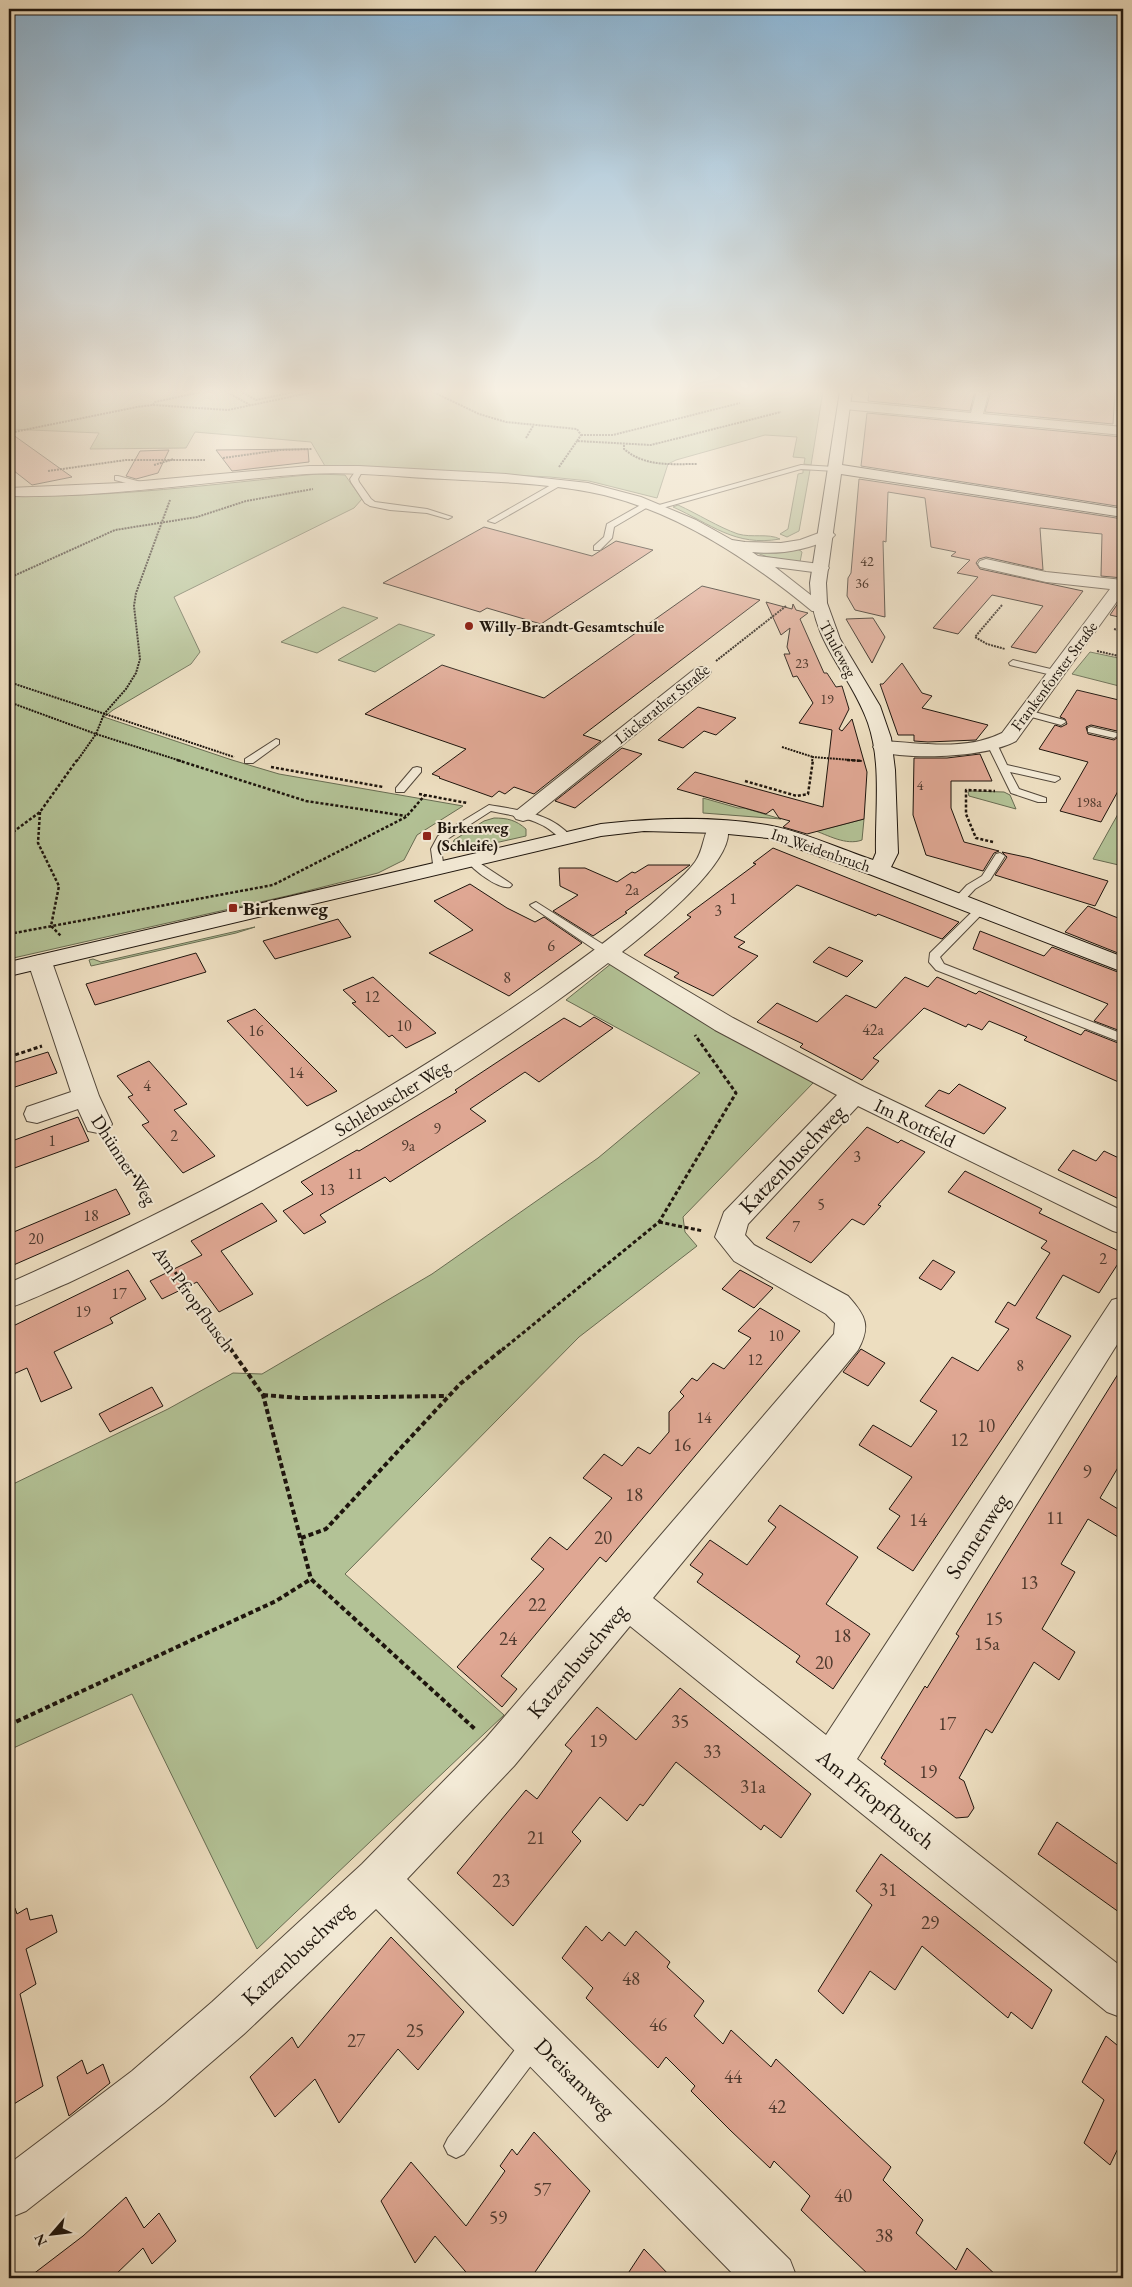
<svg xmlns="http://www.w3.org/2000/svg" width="1132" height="2287" font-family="'EB Garamond',serif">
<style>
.green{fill:#b3c296;stroke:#686c52}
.building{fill:#dfa793;stroke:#1e150d;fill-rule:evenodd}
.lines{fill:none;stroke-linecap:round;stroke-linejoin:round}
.lane-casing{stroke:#52473a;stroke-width:2}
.street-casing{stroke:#52473a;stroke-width:2}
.secondary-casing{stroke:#1e150d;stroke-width:2}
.path-far3{stroke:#1e150d;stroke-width:2;stroke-dasharray:2 1;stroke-linecap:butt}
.path-far2{stroke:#1e150d;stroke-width:2.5;stroke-dasharray:3 2;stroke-linecap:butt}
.path-far1{stroke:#1e150d;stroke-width:3;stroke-dasharray:4 2.5;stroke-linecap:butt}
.path{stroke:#1e150d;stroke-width:4;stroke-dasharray:5 3;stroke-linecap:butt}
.lane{fill:#f3ead6;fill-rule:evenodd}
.street{fill:#f3ead6;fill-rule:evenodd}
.secondary{fill:#f3ead6;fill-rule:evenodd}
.poi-dot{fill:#8f2418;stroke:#f3ead6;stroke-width:2}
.labels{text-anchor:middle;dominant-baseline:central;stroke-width:4;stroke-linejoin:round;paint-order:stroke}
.far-number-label{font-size:14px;fill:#4e3a2e}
.far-poi-label{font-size:16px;font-weight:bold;fill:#1e150d;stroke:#f3ead6;text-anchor:start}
.far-street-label{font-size:16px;fill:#1e150d;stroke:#f3ead6}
.number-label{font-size:16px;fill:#4e3a2e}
.poi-label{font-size:19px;font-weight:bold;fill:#1e150d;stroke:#f3ead6;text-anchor:start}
.street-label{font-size:19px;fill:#1e150d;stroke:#f3ead6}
.near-number-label{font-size:19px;fill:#4e3a2e}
.near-street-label{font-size:22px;fill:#1e150d;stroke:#f3ead6}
</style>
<rect width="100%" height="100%" fill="#eddec0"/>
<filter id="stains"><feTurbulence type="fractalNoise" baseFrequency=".004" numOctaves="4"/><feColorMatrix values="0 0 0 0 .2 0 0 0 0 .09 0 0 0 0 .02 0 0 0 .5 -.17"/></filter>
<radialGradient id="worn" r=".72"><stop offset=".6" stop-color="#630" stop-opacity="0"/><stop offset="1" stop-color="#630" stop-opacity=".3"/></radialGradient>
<g class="green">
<polygon points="9,391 823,391 811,465 804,464 805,458 793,457 797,437 765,435 676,460 668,464 657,498 589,481 550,477 325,466 311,442 195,432 186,448 90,449 99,433 9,429"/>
<polygon points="803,470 810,470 799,531 787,537 780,534 788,529 798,474 803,473"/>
<path d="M317,474L345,475L362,499L354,508L174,597L200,652L191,664L113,710L104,717L232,760L279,774L463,806L417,835L404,860L378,873L291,895L9,959V496C112,498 215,484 317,474Z"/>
<path d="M678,505C698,514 718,527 738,534C752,538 768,533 780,539C735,547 711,524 673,507Z"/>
<polygon points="745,549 798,549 802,552 800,562 768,557"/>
<polygon points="343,607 378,618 317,653 281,642"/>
<polygon points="399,624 435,635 375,672 338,660"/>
<polygon points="1090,652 1123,659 1123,687 1072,674"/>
<polygon points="971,791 1004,792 1010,795 1016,809 969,796 968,792"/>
<polygon points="703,798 738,808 744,808 781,819 703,813"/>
<polygon points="1123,805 1123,866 1093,859"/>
<path d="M494,818C507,818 516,820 526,829V836L455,852L452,847L454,840L484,821Z"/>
<path d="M864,819L862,840C846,846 828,835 813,830H821Z"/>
<polygon points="255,927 236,933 91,966 89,960 93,959 101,962"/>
<polygon points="612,963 814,1082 683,1217 685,1232 697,1246 579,1337 345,1574 504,1715 257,1949 132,1694 9,1750 9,1486 168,1409 233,1373 262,1374 432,1274 598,1158 700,1073 566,1000"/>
</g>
<g class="building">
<polygon points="869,391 975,391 970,411 868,401"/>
<polygon points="991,391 1115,391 1113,424 985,412"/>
<polygon points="867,413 1122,437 1123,507 861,466"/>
<polygon points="9,432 72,477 32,485 9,467"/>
<polygon points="308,449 309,462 232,471 216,450"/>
<polygon points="169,450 158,473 136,479 126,476 140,451"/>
<polygon points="859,479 1123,519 1123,578 1101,576 1102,534 1040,528 1043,570 986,557 979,559 976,563 980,569 1083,591 1036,653 1011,647 1043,606 992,595 958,634 933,628 978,577 957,573 970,560 951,556 956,552 931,547 925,498 888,492 886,542 883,541 885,617 855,610 847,596 848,578 851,573"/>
<polygon points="484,527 592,556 616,541 653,550 541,624 487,608 480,612 383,583"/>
<polygon points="702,586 760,600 583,735 601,741 534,794 514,787 505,794 499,791 492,797 439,778 440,777 432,774 466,749 365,714 442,665 544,698"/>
<polygon points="1123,596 1123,618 1110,615"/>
<polygon points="766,602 792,609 793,604 796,610 808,613 800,619 824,673 827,673 836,687 842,686 849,709 839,729 842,731 852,719 867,772 864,819 807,834 783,827 790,821 779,818 773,809 766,814 677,789 695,772 823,807 832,730 799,723 813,703 797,676 793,677 784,654 790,654 787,647 790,628 781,635"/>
<polygon points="873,618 885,637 872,663 846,619"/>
<polygon points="902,663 922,693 932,696 922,708 988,725 976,740 928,742 914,741 914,735 898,735 880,684 883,684"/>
<path d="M1077,690L1123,701V782L1101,822L1060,811L1088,762L1039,749L1055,725L1061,727L1067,724L1065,719L1060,717ZM1091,725L1117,731L1121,735L1114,740L1088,734L1086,727Z"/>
<polygon points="698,707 736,718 716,735 704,731 683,748 658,740"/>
<polygon points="622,748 642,754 575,808 555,801"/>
<polygon points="980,754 992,781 951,781 951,808 964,842 999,851 994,853 983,871 926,855 913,815 914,758 947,758"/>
<polygon points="773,848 863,884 959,922 942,939 878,914 876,916 797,885 734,937 745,942 738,947 758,956 713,996 674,977 679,973 644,955 691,917 687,915 756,864 753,863"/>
<polygon points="1002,852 1030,858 1108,881 1095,906 995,875 1007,857"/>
<polygon points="648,865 690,865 625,912 627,913 593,936 553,911 578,895 560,886 559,868 585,868 617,882 632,872 635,873"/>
<polygon points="470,884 507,908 535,922 544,917 582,943 509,996 429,953 473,930 434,901"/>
<polygon points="1088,906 1123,920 1123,955 1065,932"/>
<polygon points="338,919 351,937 275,959 263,941"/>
<polygon points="980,931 1044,956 1052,947 1123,974 1123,1032 1094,1021 1108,1004 973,949"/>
<polygon points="829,947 863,961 847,977 813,962"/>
<polygon points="196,953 206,972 95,1005 86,984"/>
<polygon points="373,977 404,1005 436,1033 406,1048 392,1035 389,1037 352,1003 356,1002 343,990"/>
<polygon points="905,977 928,987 937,977 976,994 979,991 1081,1035 1085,1030 1123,1045 1123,1084 1024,1040 1027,1037 989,1021 982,1030 968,1024 966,1027 924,1008 873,1058 879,1061 862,1080 800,1047 803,1044 757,1022 777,1003 817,1022 846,995 876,1008"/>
<polygon points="255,1009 337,1091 307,1106 227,1021"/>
<polygon points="594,1017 613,1028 539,1082 525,1072 470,1109 486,1121 390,1182 385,1177 320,1215 326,1222 304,1234 283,1211 313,1194 301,1182 357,1150 359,1151 457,1092 455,1090 564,1018 580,1027"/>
<polygon points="48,1052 57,1073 9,1089 9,1064"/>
<polygon points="149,1061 187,1104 174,1110 215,1156 183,1173 142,1125 149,1122 128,1097 133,1095 117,1076"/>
<polygon points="959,1084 1006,1108 984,1134 925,1106 939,1090 949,1094"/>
<polygon points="78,1117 89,1141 9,1170 9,1142"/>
<polygon points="867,1127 898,1143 901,1140 925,1152 878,1205 881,1206 864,1225 852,1219 811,1263 766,1238"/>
<polygon points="1073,1150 1096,1161 1104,1151 1123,1160 1123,1201 1058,1170"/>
<polygon points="965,1171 1042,1209 1039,1213 1123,1253 1123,1256 1099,1293 1063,1275 1036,1318 1071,1336 913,1571 877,1548 900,1516 889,1509 912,1477 859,1445 873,1425 911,1447 937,1411 920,1401 952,1357 978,1371 1009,1329 995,1322 1008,1302 1015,1306 1050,1253 1041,1248 1047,1241 948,1192"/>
<polygon points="116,1189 130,1214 9,1267 9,1234"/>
<polygon points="262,1203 277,1221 221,1251 253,1294 219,1312 197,1282 162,1299 150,1281 202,1255 191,1241"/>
<polygon points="933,1260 955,1272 941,1290 919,1278"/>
<polygon points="128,1270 146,1299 110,1318 113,1323 54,1352 72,1388 41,1402 27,1368 9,1376 9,1328"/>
<polygon points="740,1270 773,1288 754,1308 722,1289"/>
<polygon points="760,1308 800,1331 606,1562 600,1557 501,1676 517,1689 502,1707 457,1667 544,1569 531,1559 550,1537 567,1550 612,1498 583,1478 604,1454 622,1466 638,1447 650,1454 669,1432 669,1412 684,1396 680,1392 692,1378 697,1381 713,1363 724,1369 751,1338 738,1331"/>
<polygon points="861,1349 885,1363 868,1386 843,1372"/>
<polygon points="1123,1366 1123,1459 1100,1498 1123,1512 1123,1540 1088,1519 1061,1564 1075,1572 1042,1629 1075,1652 1059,1680 1034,1662 992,1733 986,1729 959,1778 964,1781 974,1808 968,1817 956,1818 884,1764 886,1761 881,1758 925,1686 927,1688 948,1654 959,1636 956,1634"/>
<polygon points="152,1387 163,1406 110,1432 99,1414"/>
<polygon points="780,1505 858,1557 826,1604 870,1634 833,1689 796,1662 800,1656 697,1582 703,1574 690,1565 710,1540 747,1565 776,1527 768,1521"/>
<polygon points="680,1688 811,1794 781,1838 764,1825 761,1830 676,1762 643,1806 640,1804 627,1821 600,1797 572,1832 581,1841 513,1926 457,1873 526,1790 537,1799 572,1751 565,1745 597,1707 636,1740"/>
<polygon points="1057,1822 1123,1868 1123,1915 1038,1854"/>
<polygon points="881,1854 1052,1990 1032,2029 1011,2012 1008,2018 922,1946 895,1990 870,1971 843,2014 818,1991 872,1905 856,1891"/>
<polygon points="9,1908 15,1908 17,1914 27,1908 30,1920 52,1915 57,1932 26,1949 36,1984 20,1994 43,2086 9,2107"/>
<polygon points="586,1926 602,1941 609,1932 625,1946 636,1931 670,1962 667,1967 704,2001 694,2016 723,2044 731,2030 771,2067 776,2059 891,2167 883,2180 923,2220 916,2233 956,2270 967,2248 999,2278 872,2278 801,2210 810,2196 774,2161 770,2168 731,2131 691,2091 695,2086 666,2057 658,2068 586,1998 593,1988 562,1958"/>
<polygon points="391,1937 464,2012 418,2070 398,2049 339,2123 315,2079 275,2117 250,2077 292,2037 298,2048"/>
<polygon points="1106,2036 1123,2050 1123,2138 1110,2165 1084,2143 1104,2100 1082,2082"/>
<polygon points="82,2060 87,2074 103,2064 110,2083 69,2116 57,2077"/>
<polygon points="534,2132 590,2191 531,2278 471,2278 435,2236 415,2263 381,2201 411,2162 466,2226 505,2171 500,2166 512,2149 517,2155"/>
<polygon points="126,2197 144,2228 159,2213 176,2241 152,2264 143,2248 112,2278 28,2278 83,2236"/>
<polygon points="644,2249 672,2278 625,2278"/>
</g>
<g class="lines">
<g class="lane-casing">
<g id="lane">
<polygon points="801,465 835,467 839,469 835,471 801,469 659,509 652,507"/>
<polygon points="357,469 363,470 358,479 359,482 371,499 375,502 427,509 452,517 448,519 427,513 390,510 370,506 365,503 351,482 350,479"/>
<polygon points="118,476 141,482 142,487 135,489 134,485 115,480 115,476"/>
<polygon points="558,481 565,483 495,523 488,521"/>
<polygon points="646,502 653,504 614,527 612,538 600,550 594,550 594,546 604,537 607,524"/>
<polygon points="1013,660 1059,671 1061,673 1056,676 1010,665 1009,663"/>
<polygon points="1027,710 1064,720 1066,722 1061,725 1024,715 1024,711"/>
<polygon points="1091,727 1117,733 1119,735 1114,738 1088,732 1088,728"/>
<polygon points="276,739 279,740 279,744 253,763 245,763 245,759"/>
<polygon points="993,743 998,746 1007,765 1059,777 1060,779 1055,782 1010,772 1019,789 1046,798 1046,802 1038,802 1011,793 988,746"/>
<polygon points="417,767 421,768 421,772 404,792 396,792 396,788 413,768"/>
<path d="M489,805C518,810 553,813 572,838L567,841C559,839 552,830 544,826C528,817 509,815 491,811L446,840L441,849L444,869L438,872L434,871L431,849L438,836Z"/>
<polygon points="1000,853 1005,856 990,880 975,889 962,903 954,903 952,901 954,899 967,885 982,876 996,854"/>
<path d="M472,858L510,883L512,885L510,887C499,890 473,870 467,861Z"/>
<polygon points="536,902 612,950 614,953 612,956 604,956 532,907 530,905"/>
<polygon points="980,907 986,910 984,912 940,957 944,964 1123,1034 1123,1043 936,970 929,962 930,953 976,908"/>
<polygon points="534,2032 542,2035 545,2043 542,2051 464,2154 456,2158 448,2154 444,2146 448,2138 526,2035"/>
</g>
</g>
<g class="street-casing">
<g id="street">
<polygon points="977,391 989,391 983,414 1123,427 1123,435 844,409 838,405 844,401 971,413"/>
<path d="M309,466H359L506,474L588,483L641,497L696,520L732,540L745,542L781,543L800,540L827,530L832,532L835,535L832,538C807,550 780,555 752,552L758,556L827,565L829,568L827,571L821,573L775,567L826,607L824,611H812C751,561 681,514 604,495C552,483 498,482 445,479C399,477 353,471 306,474C207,481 109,498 9,496V488L121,483Z"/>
<path d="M986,559L1046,572L1123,580V593L1016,741C984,758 911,760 876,751L873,747L876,743L883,741C921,743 967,751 1002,733L1110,589L1046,582L980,567L978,564L980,561Z"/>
<polygon points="702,667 708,668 711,672 708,676 530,819 523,821 516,819 513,815 516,811 696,668"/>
<path d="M718,821L725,823C747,854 645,934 622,952L733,1018L864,1087L1123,1211V1234L1113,1231L858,1106L748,1224L745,1235L754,1245L848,1296C866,1316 871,1326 858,1350L653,1598L826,1735L1112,1300L1123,1297V1335L857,1759L1123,1968V2018L1107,2012L630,1626L514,1766L407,1879L790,2260L797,2278H737L376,1909L244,2034L164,2103L26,2211L9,2218V2164L132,2071L212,2002L362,1864L486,1738L834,1334L835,1323L826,1314L734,1261L715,1237L724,1212L837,1095L715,1030L608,963C475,1065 330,1152 180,1228C143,1247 106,1265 68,1283C49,1291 29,1301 9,1308V1283C196,1200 375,1104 543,987C585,957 627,927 665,892C675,883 687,873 695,862C704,850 703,833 711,823Z"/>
<polygon points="40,955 48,957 52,962 99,1096 112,1124 108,1131 98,1133 88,1131 78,1109 37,1123 27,1121 24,1114 27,1107 71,1092 28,962 32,957"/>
</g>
</g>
<g class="secondary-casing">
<path id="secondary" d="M840,391H852L842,465L1123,509V517L841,474L826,583L827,603L840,639L880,706L891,738L895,770L898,853L891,867L1123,957V972L869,874L768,838L718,833L644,831L601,836L9,976V962L601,824C654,818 719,816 772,826C803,832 843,850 873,860L876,853C875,811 882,763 868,723C849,670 812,645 810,583Z"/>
</g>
<g class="path-far3">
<polyline points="225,391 250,405"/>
<polyline points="240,391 256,400 299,391"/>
<polyline points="431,391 479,414 506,422 577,429 581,435 577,441 651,445 781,412"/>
<polyline points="153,405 155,402 206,391"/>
<polyline points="9,433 137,407 153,405 228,410 318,391"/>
<polyline points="581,435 613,435 740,403"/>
<polyline points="526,438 533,426"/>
<path d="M624,445V449C645,467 671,464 697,464"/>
<polyline points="223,458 280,450 312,449"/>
<polyline points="154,465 174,459"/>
<polyline points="559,467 577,441"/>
<polyline points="48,471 126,460 205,460"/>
<polyline points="9,578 115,530 197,517 246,501 313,489"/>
<polyline points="1002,605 975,637 987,644 1005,649"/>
<polyline points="1114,629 1123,631"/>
<polyline points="1097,651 1123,657"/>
<polyline points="716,661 786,606"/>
<polyline points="9,682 234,757"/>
<polyline points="9,702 96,734 181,761"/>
<polyline points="782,747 813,757"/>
<polyline points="77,761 96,734 104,714 126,689 136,673 140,659 134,606 136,593 170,500"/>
<polyline points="812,761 813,757 862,761"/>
</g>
<g class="path-far2">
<polyline points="177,760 306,801 406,816"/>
<polyline points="847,760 862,761"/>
<polyline points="271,767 383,787"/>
<polyline points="745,781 797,796 808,794 813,760"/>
<polyline points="419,794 467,803"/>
<polyline points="40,812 38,843 59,886 51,926 61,936"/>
<polyline points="9,835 40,812 77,760"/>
<polyline points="993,842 976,838 966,814 966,790 995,791"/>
<polyline points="9,934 273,885 406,817 425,795"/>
</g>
<g class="path-far1">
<polyline points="9,1057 42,1046"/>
<polyline points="113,1141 151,1202"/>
<polyline points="659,1222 703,1231"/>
<polyline points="160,1251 231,1350"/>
<polyline points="502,1350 659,1222 736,1093 695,1035"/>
</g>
<g class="path">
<polyline points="230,1348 263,1395 311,1579 476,1730"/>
<polyline points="263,1395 301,1398 447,1396"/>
<polyline points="301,1538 326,1529 460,1384 504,1348"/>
<polyline points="9,1725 276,1601 311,1579"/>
</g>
<use href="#lane" class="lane"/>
<use href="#street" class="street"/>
<use href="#secondary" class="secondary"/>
</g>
<linearGradient id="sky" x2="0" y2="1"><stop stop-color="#8bb6d7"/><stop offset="0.55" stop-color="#f7f0e3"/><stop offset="1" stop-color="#f7f0e3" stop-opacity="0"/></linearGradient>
<rect width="1132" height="711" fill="url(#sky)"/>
<g class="poi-dot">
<circle cx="469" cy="626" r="5"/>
<rect x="422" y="831" width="10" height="10" rx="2.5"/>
<rect x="228" y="903" width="10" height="10" rx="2.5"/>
</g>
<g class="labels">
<g class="far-number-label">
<text x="867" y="561">42</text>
<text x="862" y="583">36</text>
<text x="802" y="663">23</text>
<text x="827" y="699">19</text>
<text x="920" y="785">4</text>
<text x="1089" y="802">198a</text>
</g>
<g class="far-poi-label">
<text x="479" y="626">Willy-Brandt-Gesamtschule</text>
<text x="437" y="827">Birkenweg<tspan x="437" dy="18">(Schleife)</tspan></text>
</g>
<g class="far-street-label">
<text transform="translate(838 649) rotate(62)">Thuleweg</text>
<text transform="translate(1054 676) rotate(-53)">Frankenforster Straße</text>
<text transform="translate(662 704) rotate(-39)">Lückerather Straße</text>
<text transform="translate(821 850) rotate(19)">Im Weidenbruch</text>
</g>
<g class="number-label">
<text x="632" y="889">2a</text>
<text x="733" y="898">1</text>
<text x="718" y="910">3</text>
<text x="551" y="945">6</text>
<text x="507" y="977">8</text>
<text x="372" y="996">12</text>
<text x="404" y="1025">10</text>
<text x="873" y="1029">42a</text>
<text x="256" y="1030">16</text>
<text x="296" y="1072">14</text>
<text x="147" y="1085">4</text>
<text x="437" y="1128">9</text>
<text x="174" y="1135">2</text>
<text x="52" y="1140">1</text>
<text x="408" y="1145">9a</text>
<text x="857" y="1156">3</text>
<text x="355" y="1173">11</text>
<text x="327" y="1189">13</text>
<text x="821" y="1204">5</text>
<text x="91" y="1215">18</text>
<text x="796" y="1226">7</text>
<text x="36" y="1238">20</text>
<text x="1103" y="1258">2</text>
<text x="119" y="1293">17</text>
<text x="83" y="1311">19</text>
<text x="776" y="1335">10</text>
<text x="755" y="1359">12</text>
<text x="1020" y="1365">8</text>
<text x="704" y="1417">14</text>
</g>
<g class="poi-label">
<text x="243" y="908">Birkenweg</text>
</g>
<g class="street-label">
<text transform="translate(392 1098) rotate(-31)">Schlebuscher Weg</text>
<text transform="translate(915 1123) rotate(26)">Im Rottfeld</text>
<text transform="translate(124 1160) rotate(57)">Dhünner Weg</text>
<text transform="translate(194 1299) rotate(54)">Am Pfropfbusch</text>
</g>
<g class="near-number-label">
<text x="986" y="1425">10</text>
<text x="959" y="1439">12</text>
<text x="682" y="1444">16</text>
<text x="1087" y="1471">9</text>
<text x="634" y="1494">18</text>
<text x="1055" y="1517">11</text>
<text x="918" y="1519">14</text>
<text x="603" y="1537">20</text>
<text x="1029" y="1582">13</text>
<text x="537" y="1604">22</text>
<text x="994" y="1618">15</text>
<text x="842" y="1635">18</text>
<text x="508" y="1638">24</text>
<text x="987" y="1643">15a</text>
<text x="824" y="1662">20</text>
<text x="680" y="1721">35</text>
<text x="947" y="1723">17</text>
<text x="598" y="1740">19</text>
<text x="712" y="1751">33</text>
<text x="928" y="1771">19</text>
<text x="753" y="1786">31a</text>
<text x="536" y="1837">21</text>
<text x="501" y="1880">23</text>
<text x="888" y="1889">31</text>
<text x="930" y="1922">29</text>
<text x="631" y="1978">48</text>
<text x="658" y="2024">46</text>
<text x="415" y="2030">25</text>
<text x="356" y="2040">27</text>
<text x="733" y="2076">44</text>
<text x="777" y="2106">42</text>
<text x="542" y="2189">57</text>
<text x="843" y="2195">40</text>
<text x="498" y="2217">59</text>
<text x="884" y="2235">38</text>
</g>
<g class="near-street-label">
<text transform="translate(792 1159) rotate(-46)">Katzenbuschweg</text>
<text transform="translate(977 1536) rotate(-57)">Sonnenweg</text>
<text transform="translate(577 1661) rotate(-50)">Katzenbuschweg</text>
<text transform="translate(876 1799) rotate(39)">Am Pfropfbusch</text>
<text transform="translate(297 1953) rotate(-43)">Katzenbuschweg</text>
<text transform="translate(575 2078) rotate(45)">Dreisamweg</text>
</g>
</g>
<rect width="1132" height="2287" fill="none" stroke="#eddec0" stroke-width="30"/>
<rect x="10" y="10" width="1112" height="2267" fill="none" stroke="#1e150d" stroke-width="2.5"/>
<rect x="15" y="15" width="1102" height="2257" fill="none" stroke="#1e150d"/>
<g transform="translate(52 2234) rotate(242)" stroke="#f3ead6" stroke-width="4" paint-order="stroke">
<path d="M0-4L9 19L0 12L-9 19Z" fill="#1e150d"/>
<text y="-8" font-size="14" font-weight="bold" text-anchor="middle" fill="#1e150d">N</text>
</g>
<rect width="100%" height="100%" filter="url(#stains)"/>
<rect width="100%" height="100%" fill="url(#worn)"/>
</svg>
